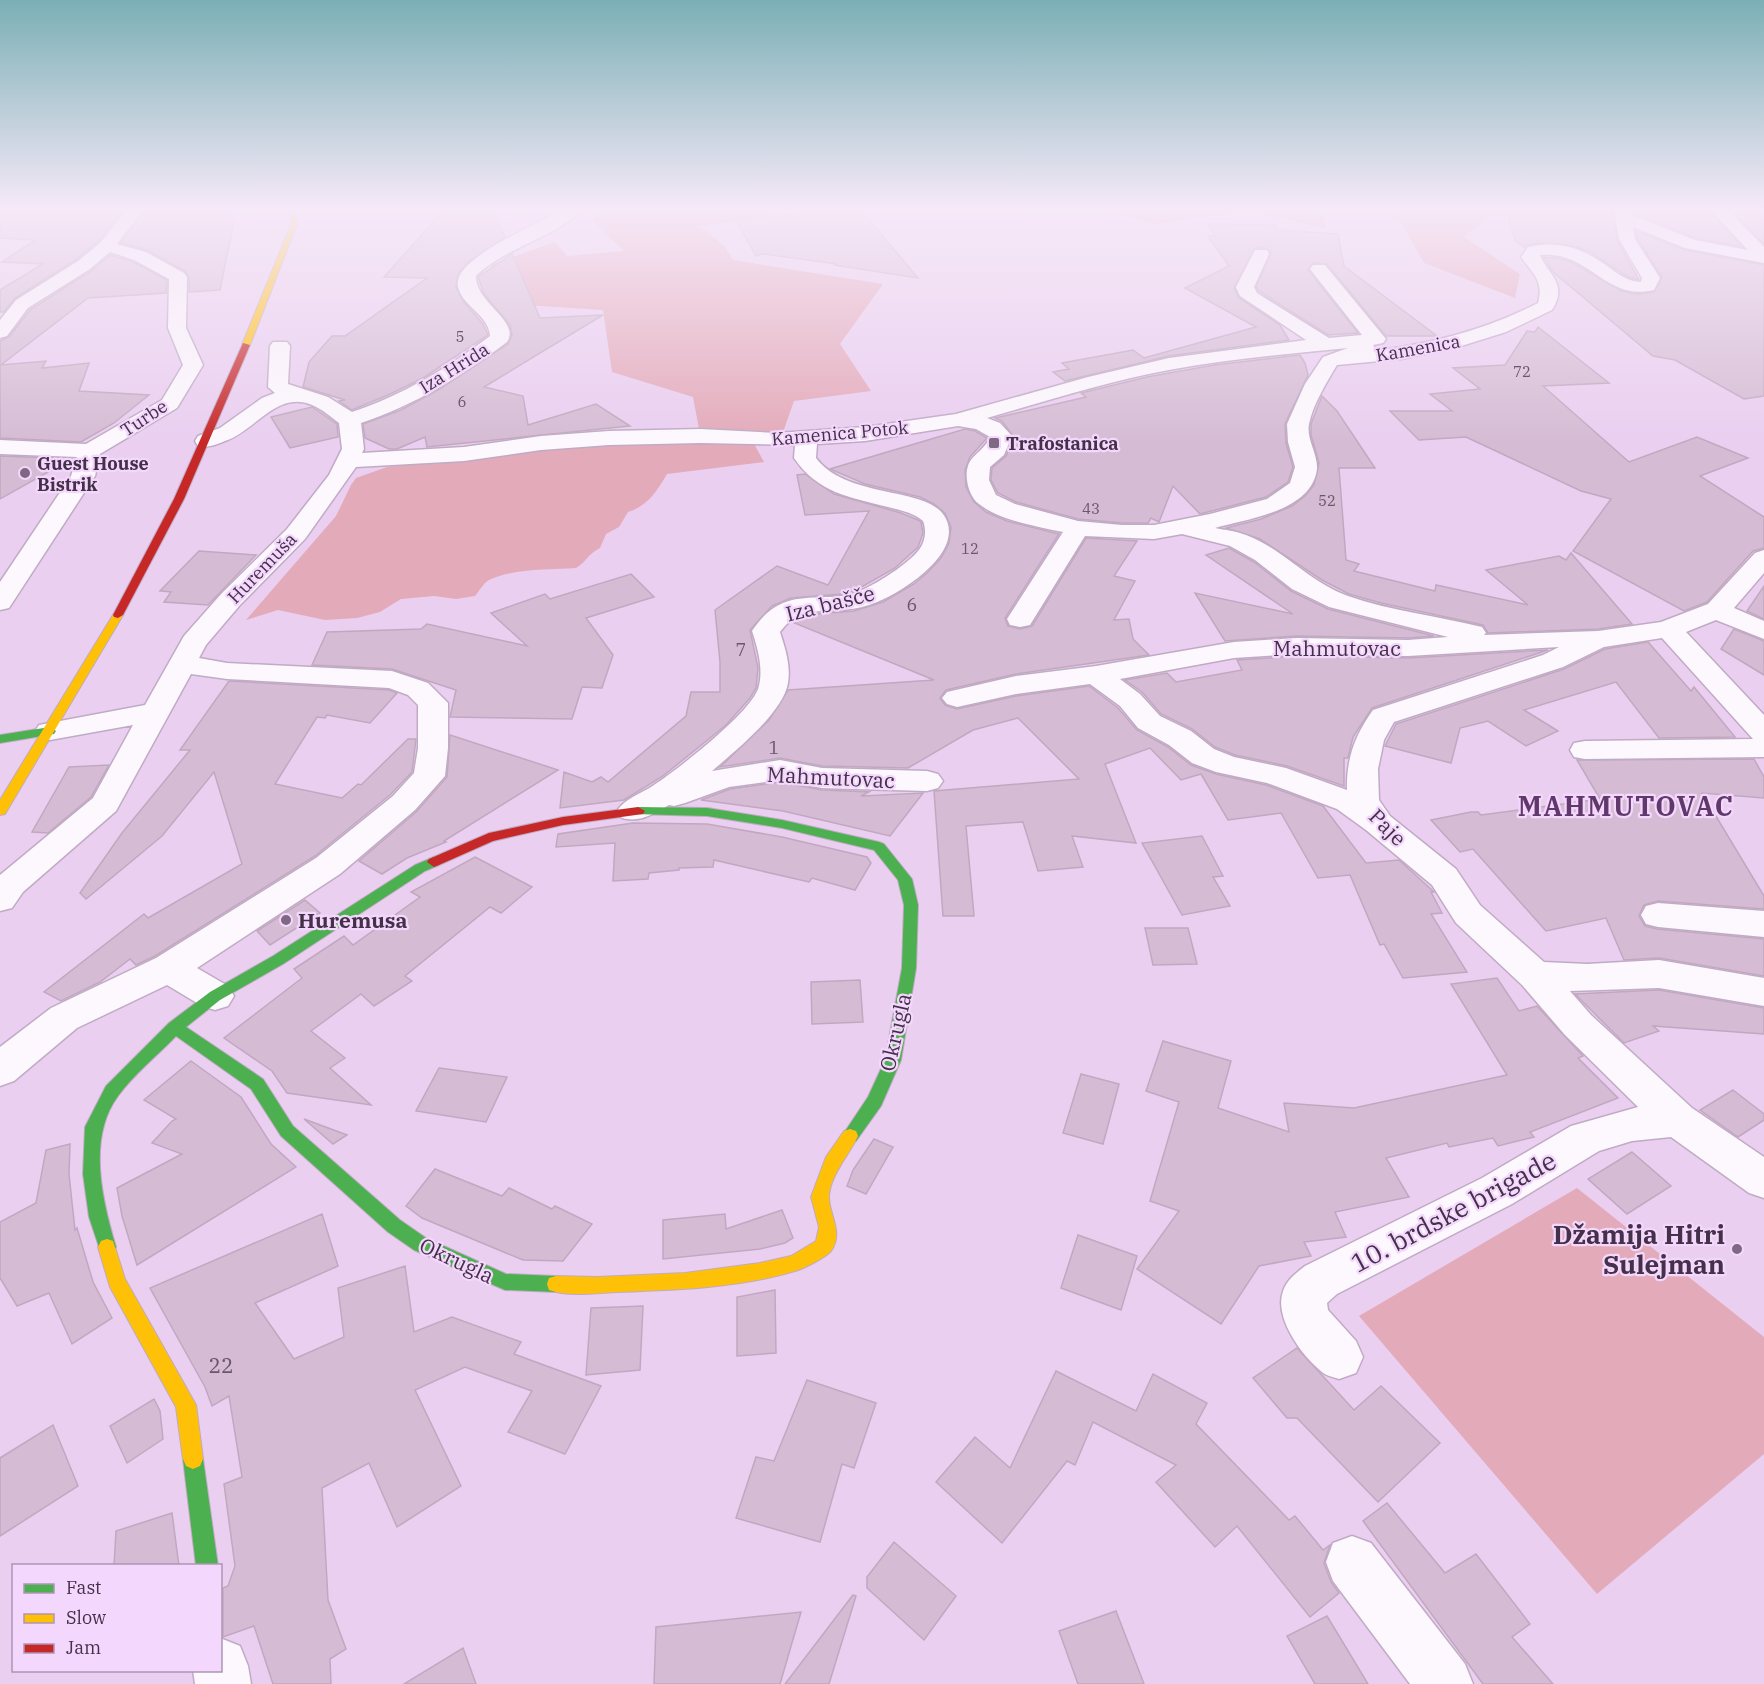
<svg xmlns="http://www.w3.org/2000/svg" width="1764" height="1684" font-family="'IBM Plex Serif',serif">
<style>
.green{fill:#e3aab9}
.building{fill:#d5bcd4;stroke:#c1a8c0;stroke-width:1.5}
.lines{fill:none;stroke-linecap:round;stroke-linejoin:round}
.street-casing{stroke:#c0abc5;stroke-width:3}
.fast-casing{stroke:#c0abc5;stroke-width:2}
.slow-casing{stroke:#c0abc5;stroke-width:2}
.jam-casing{stroke:#c0abc5;stroke-width:2}
.street{fill:#fcf8fd;fill-rule:evenodd}
.fast{fill:#4caf50;fill-rule:evenodd}
.slow{fill:#ffc107;fill-rule:evenodd}
.jam{fill:#c62828;fill-rule:evenodd}
.poi-dot{fill:#7e6883;stroke:#f4d7fc;stroke-width:2}
.labels{text-anchor:middle;dominant-baseline:central;stroke-width:4.5;stroke-linejoin:round;paint-order:stroke}
.far-number-label{font-size:15px;fill:#6a566e}
.far-street-label{font-size:18px;fill:#443149;stroke:#f4d7fc}
.far-poi-label{font-size:18px;font-weight:bold;fill:#443149;stroke:#f4d7fc;text-anchor:start}
.number-label{font-size:18px;fill:#6a566e}
.street-label{font-size:21px;fill:#443149;stroke:#f4d7fc}
.poi-label{font-size:21px;font-weight:bold;fill:#443149;stroke:#f4d7fc;text-anchor:start}
.near-number-label{font-size:21px;fill:#6a566e}
.near-street-label{font-size:26px;fill:#443149;stroke:#f4d7fc}
.near-poi-label{font-size:26px;font-weight:bold;fill:#443149;stroke:#f4d7fc;text-anchor:end}
.district-label{font-size:27px;font-weight:bold;letter-spacing:1.5px;fill:#61386b;stroke:#f4d7fc}
</style>
<rect width="100%" height="100%" fill="#eacff0"/>
<g class="green">
<polygon points="609,207 764,207 769,216 700,226 725,247 733,260 883,284 840,344 871,391 794,401 782,435 699,429 693,397 612,372 603,310 525,305 491,265 555,242 567,256 624,251 593,221"/>
<polygon points="1140,207 1320,207 1327,229 1251,210 1153,224 1118,213"/>
<polygon points="1395,207 1579,207 1568,225 1494,213 1464,237 1520,274 1515,298 1424,263 1401,223"/>
<path d="M753,442L764,462L667,474C657,491 648,506 628,512L619,527L606,534L600,548C587,555 587,561 576,568C549,570 517,568 491,579C484,582 480,590 475,596L456,599L434,596L401,599L380,612L357,618L325,620L278,610L246,620L336,516L351,485L356,478L387,467L580,444Z"/>
<polygon points="1577,1188 1764,1337 1764,1454 1597,1594 1359,1316"/>
</g>
<g class="building">
<polygon points="0,207 126,207 99,240 77,259 15,298 4,312 0,312 0,290 43,264 2,262 35,240 0,238"/>
<polygon points="147,207 237,207 220,290 189,292 189,277 185,271 147,250 121,243"/>
<polygon points="492,207 505,237 467,263 458,274 456,287 463,301 483,324 488,335 423,378 388,395 352,410 339,401 345,400 303,387 309,362 332,336 345,336 427,278 384,277 446,208"/>
<polygon points="1543,207 1612,207 1617,240 1639,280 1628,277 1590,252 1570,245 1539,243 1528,245 1525,248 1515,240 1507,213 1543,216"/>
<polygon points="1632,207 1706,207 1742,247 1696,238 1633,213"/>
<polygon points="1728,207 1750,207 1764,214 1764,244"/>
<polygon points="859,208 918,278 834,265 837,264 764,254 756,256 736,220"/>
<polygon points="1207,224 1276,225 1276,230 1338,234 1344,266 1437,336 1386,336 1327,264 1313,263 1308,270 1358,333 1328,335 1259,291 1256,287 1271,253 1267,248 1255,248 1234,288 1239,298 1280,325 1289,340 1169,356 1065,381 1053,372 1069,369 1062,363 1133,350 1144,358 1256,327 1185,288 1229,266 1208,236 1216,236"/>
<polygon points="1636,231 1685,250 1764,265 1764,396 1744,399 1675,360 1653,356 1552,271 1544,257 1557,258 1571,262 1622,291 1637,294 1654,292 1662,277 1637,238"/>
<polygon points="512,254 540,318 603,315 484,387 523,396 528,425 596,404 630,426 427,447 425,437 397,449 389,449 365,438 363,424 401,410 438,390 508,344 512,335 510,325 484,294 478,277"/>
<polygon points="110,255 133,262 167,280 166,293 88,298 1,365 46,361 42,368 89,363 79,391 149,395 114,423 81,442 0,438 0,341 9,337 30,310 91,271"/>
<polygon points="1538,327 1609,383 1543,386 1629,462 1697,437 1748,458 1700,476 1764,517 1764,548 1753,551 1707,602 1684,611 1573,551 1611,499 1581,491 1466,437 1419,440 1390,411 1452,411 1430,394 1480,389 1453,368 1505,365 1527,331 1535,332"/>
<polygon points="1300,355 1305,363 1308,375 1285,424 1286,443 1293,467 1288,482 1266,497 1200,514 1173,486 1159,522 1151,518 1148,523 1122,523 1078,519 1016,502 998,493 991,480 992,468 1006,456 1014,437 1002,421 995,418 1086,397 1081,393 1147,377 1214,365"/>
<polygon points="1322,396 1337,411 1375,468 1339,468 1346,560 1359,564 1354,571 1435,591 1436,585 1528,605 1486,570 1559,556 1566,560 1571,553 1632,624 1598,629 1488,633 1483,625 1381,603 1349,594 1322,580 1260,539 1226,528 1261,519 1292,506 1305,496 1314,485 1319,463 1311,435 1311,424"/>
<polygon points="312,407 337,424 338,437 290,448 271,417"/>
<polygon points="965,429 975,431 987,438 970,457 965,470 966,487 974,502 986,512 1007,521 1059,534 1005,618 1008,626 1020,629 1032,626 1086,538 1137,541 1114,576 1135,581 1114,620 1129,619 1133,639 1149,655 1016,674 946,690 940,698 945,705 957,709 1016,696 1089,686 1118,708 1137,730 1168,747 1191,765 1216,774 1266,785 1323,806 1366,863 1399,860 1434,892 1431,892 1442,913 1431,914 1467,972 1403,978 1384,944 1380,945 1350,875 1318,878 1281,813 1228,820 1201,774 1181,780 1150,748 1105,764 1136,843 1072,836 1083,867 1038,871 1023,822 966,826 974,916 943,916 934,791 1079,779 1018,718 973,730 908,768 822,766 780,758 720,767 769,720 788,690 934,680 792,622 805,615 854,611 883,602 914,584 928,572 941,558 949,543 951,527 945,513 934,504 920,497 865,484 830,469"/>
<polygon points="0,456 53,458 43,464 57,467 0,499"/>
<polygon points="805,474 834,494 901,513 918,520 921,522 923,533 918,547 895,568 858,589 843,594 791,598 772,606 750,630 758,668 756,688 750,698 726,725 663,776 624,800 560,808 564,772 592,782 601,777 608,782 686,716 691,692 720,692 720,662 715,610 777,566 828,585 869,511 805,515 797,475"/>
<polygon points="1229,548 1254,562 1291,591 1328,609 1434,636 1408,638 1297,636 1225,641 1195,593 1293,614 1206,555"/>
<polygon points="199,551 256,555 208,605 164,602 171,592 160,591"/>
<polygon points="631,574 654,597 586,618 613,655 602,688 582,687 572,719 450,717 456,690 392,669 312,665 327,632 421,629 427,624 527,646 491,613 545,594 550,599"/>
<polygon points="1764,586 1764,619 1747,611"/>
<polygon points="1734,629 1764,641 1764,675 1721,649"/>
<polygon points="1648,642 1691,691 1694,687 1735,737 1659,738 1616,682 1524,710 1558,731 1526,746 1488,721 1460,728 1451,763 1385,746 1396,724 1564,669 1605,649"/>
<polygon points="1548,650 1372,708 1353,737 1348,758 1344,758 1344,786 1287,766 1235,755 1215,747 1192,729 1161,714 1142,692 1125,680 1167,673 1176,682 1242,670 1237,660 1297,656 1408,658"/>
<polygon points="229,681 389,690 397,693 370,723 327,715 325,718 317,717 275,784 342,798 358,784 361,785 408,739 416,739 412,772 391,794 315,856 155,956 136,965 130,959 100,982 61,1001 44,992 144,914 148,918 242,864 214,772 162,836 86,899 80,893 122,833 190,750 180,750"/>
<polygon points="450,735 558,770 444,841 446,842 407,858 382,874 359,861 416,812 447,777"/>
<polygon points="1754,759 1764,777 1764,798 1702,793 1764,896 1764,909 1658,901 1644,905 1639,916 1645,926 1657,929 1764,939 1764,976 1659,958 1624,960 1606,918 1546,931 1473,849 1460,852 1431,820 1471,812 1478,812 1481,815 1600,799 1577,760"/>
<polygon points="109,765 91,797 48,833 32,832 69,767"/>
<polygon points="780,782 822,790 869,792 861,796 923,793 890,836 783,811 701,800 730,789"/>
<polygon points="633,823 707,824 782,837 867,857 871,863 855,890 812,878 809,882 714,860 713,867 679,868 679,870 649,873 648,879 613,881 615,843 556,847 558,834"/>
<polygon points="1202,836 1223,876 1213,877 1230,906 1182,915 1142,843"/>
<polygon points="475,857 532,887 501,913 490,907 405,976 412,981 374,1006 361,994 311,1031 345,1058 330,1068 371,1105 287,1093 272,1071 224,1038 302,978 294,969 344,936 353,945 420,897 411,892"/>
<polygon points="305,900 320,913 270,945 257,931"/>
<polygon points="1145,928 1188,928 1197,964 1153,965"/>
<polygon points="1497,978 1519,1011 1537,1006 1583,1056 1578,1058 1618,1098 1530,1132 1534,1137 1498,1146 1493,1138 1449,1147 1447,1143 1386,1158 1409,1197 1335,1212 1346,1237 1304,1242 1311,1256 1259,1266 1221,1324 1137,1269 1179,1211 1150,1201 1179,1102 1146,1091 1163,1041 1231,1061 1218,1108 1289,1132 1284,1103 1354,1108 1507,1075 1451,984"/>
<polygon points="860,980 863,1022 812,1024 811,982"/>
<polygon points="1659,990 1764,1008 1764,1034 1653,1026 1659,1031 1624,1043 1575,994"/>
<polygon points="191,1061 241,1097 271,1144 296,1167 137,1265 122,1216 117,1188 182,1154 152,1143 172,1121 176,1119 144,1100"/>
<polygon points="439,1068 507,1077 486,1122 416,1111"/>
<polygon points="1081,1074 1119,1084 1103,1144 1063,1133"/>
<polygon points="1733,1090 1764,1114 1764,1120 1738,1137 1700,1110"/>
<polygon points="304,1119 347,1135 333,1144"/>
<polygon points="874,1139 893,1147 866,1194 847,1186 853,1170"/>
<polygon points="70,1144 69,1174 75,1230 77,1228 93,1282 112,1318 72,1344 49,1293 17,1306 0,1278 0,1222 36,1203 46,1150"/>
<polygon points="1632,1152 1671,1186 1627,1214 1588,1179"/>
<polygon points="435,1169 502,1196 509,1188 552,1209 555,1206 592,1224 563,1261 523,1260 422,1218 406,1206"/>
<polygon points="782,1210 793,1238 785,1243 760,1249 663,1259 663,1220 725,1214 726,1229"/>
<polygon points="322,1214 338,1266 255,1303 294,1359 344,1337 338,1288 405,1266 414,1332 452,1317 521,1342 514,1354 601,1386 565,1454 508,1432 532,1391 465,1367 415,1390 461,1486 397,1527 369,1463 322,1488 328,1600 346,1649 330,1659 331,1684 273,1684 254,1626 223,1637 223,1588 228,1586 235,1566 224,1484 242,1477 229,1396 212,1406 205,1387 150,1288"/>
<polygon points="1078,1235 1137,1256 1121,1310 1061,1288"/>
<polygon points="775,1290 776,1353 737,1356 737,1297"/>
<polygon points="643,1306 640,1370 586,1375 591,1308"/>
<polygon points="1297,1348 1354,1410 1381,1386 1440,1443 1378,1502 1297,1418 1287,1418 1253,1378"/>
<polygon points="1056,1371 1136,1411 1153,1374 1207,1403 1196,1424 1289,1520 1295,1516 1323,1550 1330,1545 1324,1563 1331,1582 1339,1593 1310,1617 1237,1526 1215,1547 1156,1482 1176,1465 1093,1422 1075,1465 1067,1461 1002,1543 936,1482 975,1437 1010,1468"/>
<polygon points="807,1380 876,1403 854,1468 842,1464 820,1542 736,1518 756,1457 774,1461"/>
<polygon points="154,1399 160,1411 163,1439 127,1463 110,1426"/>
<polygon points="53,1425 78,1486 0,1536 0,1458"/>
<polygon points="1387,1503 1445,1573 1476,1554 1530,1624 1512,1637 1553,1684 1483,1684 1363,1521"/>
<polygon points="172,1513 179,1566 114,1566 116,1531"/>
<polygon points="894,1542 956,1596 924,1640 867,1588 867,1577"/>
<polygon points="853,1595 856,1596 829,1684 785,1684"/>
<polygon points="1116,1611 1144,1684 1078,1684 1059,1631"/>
<polygon points="801,1612 780,1684 654,1684 656,1627"/>
<polygon points="1327,1616 1368,1684 1315,1684 1287,1636"/>
<polygon points="463,1648 476,1684 404,1684"/>
</g>
<g class="lines">
<g class="street-casing">
<g id="street">
<polygon points="129,207 145,207 117,244 146,252 184,273 187,277 186,328 203,365 177,408 100,454 95,476 9,608 0,610 0,582 71,476 77,457 0,454 0,440 86,444 162,400 183,365 168,328 169,279 134,260 110,252 90,269 28,308 7,336 0,338 0,320 16,300 78,261 101,242"/>
<path d="M566,207H584C562,235 505,247 476,276C475,303 521,321 507,342C462,376 415,405 361,423L364,449L362,453L464,447L541,436L609,431L701,429L777,433L865,427L956,414L1088,377L1169,358L1306,340L1240,296L1236,287L1253,254L1255,250H1267L1269,254L1254,287L1257,293L1329,338L1362,335L1310,269L1313,265H1325L1386,339L1383,343L1373,345L1375,348L1373,351C1431,344 1485,330 1538,303C1544,281 1533,274 1521,257L1528,247C1558,240 1583,248 1607,266C1617,273 1628,282 1641,282L1642,278L1619,239L1614,207H1630L1631,215L1695,240L1748,250L1708,207H1725L1764,247V263L1685,248L1633,227L1635,239L1660,278L1654,290C1605,302 1590,250 1540,255C1547,274 1569,283 1552,310L1506,332L1458,347L1401,359L1337,365C1327,382 1313,404 1309,424C1306,439 1318,454 1317,469C1312,511 1248,519 1215,528C1225,530 1236,531 1246,535C1282,548 1309,582 1348,596C1391,611 1438,616 1482,627L1486,633L1484,635L1598,631L1661,622L1708,604L1755,553L1764,550V573L1734,608L1764,621V639L1716,620L1686,632L1764,715V757L1585,759L1574,757L1570,750L1574,743L1585,741L1753,739L1662,638L1604,647L1563,667L1394,722L1384,740L1378,769L1379,800L1390,816L1456,869L1480,905L1544,962L1587,964L1659,960L1764,978V1006L1659,988L1570,991L1591,1015L1692,1108L1764,1157V1198L1749,1193L1671,1137L1632,1141L1599,1151L1512,1204L1337,1294L1327,1303L1328,1310L1356,1341L1363,1357L1356,1373L1339,1379C1334,1377 1326,1376 1322,1372C1302,1356 1276,1320 1282,1295C1285,1281 1295,1274 1305,1266L1482,1178L1571,1126L1638,1107L1565,1035L1522,985L1456,923L1432,885L1366,830L1337,809L1267,783L1216,772L1192,763L1169,745L1138,728L1120,706L1090,684L1016,694L957,707L947,704L942,698L947,692L1016,676L1096,666L1234,642L1297,638L1408,640L1448,637L1329,607L1292,589L1255,560L1230,546L1182,534L1154,539L1085,536L1030,625L1020,627L1010,625L1007,619L1063,532C1039,527 998,520 979,504C969,497 964,477 968,466C971,455 985,450 990,437L976,429L958,426L865,441L817,444L816,458C846,498 923,487 943,514C970,551 898,596 869,605C848,612 827,609 805,613C795,615 786,624 780,632C785,648 791,665 788,683C783,713 734,752 712,771L780,760L822,768L927,771L938,774L943,781L938,788L927,791L822,788L780,780L729,787L685,803L674,806L669,805C653,814 640,823 622,818L617,811C625,798 641,794 654,785C677,770 749,714 758,689C764,671 758,649 752,631C760,619 769,609 783,603C805,594 829,600 852,594C869,589 906,566 918,551C925,543 927,531 923,521C914,513 900,510 888,507C849,497 818,493 794,458L795,445L701,443L609,445L541,450L464,461L356,467L305,539L240,605L206,645L199,658L227,663L392,671L428,683L448,703V748L445,776L415,810L340,874L197,968L228,986L234,996L228,1006L215,1010L202,1006L167,985L77,1028L14,1081L0,1086V1047L51,1008L156,958L316,858L393,796L414,773L418,748V705L408,695L389,688L227,679L191,674L116,811L23,892L12,908L0,911V875L93,798L133,725L50,740L39,737L35,731L39,725L145,705L184,636L222,593L287,529L329,475L342,449L339,423C331,417 322,409 312,405C277,390 255,431 225,441C215,445 208,448 198,446L195,441L198,436L220,428L262,398L275,393L268,387L270,346L273,342H287L290,346L288,384L328,397L352,412C403,395 448,368 490,336C489,315 463,307 458,287C451,257 544,223 566,207ZM1348,348L1323,357L1305,384L1287,424L1288,442L1295,467L1290,483L1267,499L1210,514L1154,525H1122L1078,521L1015,504L996,495L989,480L990,467L1004,455L1012,436L1000,423L987,418C1047,401 1108,381 1169,370C1228,359 1288,354 1348,348ZM1559,647L1543,655L1373,710C1355,735 1346,759 1347,790L1286,768L1234,757L1214,749L1191,731L1160,716L1140,694L1120,679L1234,658L1297,654L1408,656Z"/>
<polygon points="1658,903 1764,911 1764,937 1658,927 1646,924 1641,915 1646,906"/>
<polygon points="1352,1536 1371,1543 1465,1664 1473,1684 1410,1684 1333,1581 1326,1562 1333,1543"/>
<polygon points="220,1638 240,1646 248,1666 251,1684 195,1684 193,1670 220,1670"/>
</g>
</g>
<g class="fast-casing">
<g id="fast">
<polygon points="50,727 56,731 54,734 0,743 0,735"/>
<polygon points="638,807 707,808 782,820 879,842 884,844 912,879 918,905 916,968 901,1060 881,1106 856,1141 850,1143 844,1141 842,1136 868,1097 885,1060 902,968 904,905 898,880 874,850 782,828 707,816 633,814 631,811"/>
<path d="M434,857L441,862L439,865L425,871L283,964L220,1000L186,1027L263,1079L293,1126L400,1220L426,1238L506,1274L556,1276L563,1278L565,1284L563,1290L556,1292L505,1290L414,1250L388,1232L281,1136L251,1089L176,1036C158,1055 133,1075 118,1096C87,1138 102,1200 116,1247L113,1253L107,1255L101,1253L89,1217L83,1174L85,1127L106,1086L169,1023L210,992L273,956L415,865Z"/>
<polygon points="193,1449 200,1452 203,1459 218,1566 196,1566 183,1459 186,1452"/>
</g>
</g>
<g class="slow-casing">
<g id="slow">
<polygon points="290,207 296,207 297,224 250,345 243,347 242,345 291,224"/>
<polygon points="118,612 123,615 5,814 0,815 0,800 113,615"/>
<path d="M850,1129L856,1131L858,1136C850,1153 829,1177 829,1197C829,1215 844,1233 831,1251C826,1257 803,1269 795,1271C739,1288 677,1290 618,1292C597,1293 569,1297 549,1290L547,1284L549,1278L556,1276L597,1277L685,1273L760,1263L791,1256L816,1241L819,1227L811,1197L826,1157L844,1131Z"/>
<polygon points="107,1239 113,1241 125,1279 196,1405 203,1459 200,1466 193,1469 186,1466 183,1459 176,1407 110,1287 98,1247 101,1241"/>
</g>
</g>
<g class="jam-casing">
<g id="jam">
<polygon points="243,343 250,345 184,499 123,615 118,618 114,617 113,615 174,499"/>
<polygon points="638,807 645,811 643,814 563,825 493,841 439,865 434,867 427,862 429,859 489,833 563,817"/>
</g>
</g>
<use href="#street" class="street"/>
<use href="#fast" class="fast"/>
<use href="#slow" class="slow"/>
<use href="#jam" class="jam"/>
</g>
<linearGradient id="sky" x2="0" y2="1"><stop stop-color="#7bafb6"/><stop offset="0.47" stop-color="#f6e9f8"/><stop offset="1" stop-color="#f6e9f8" stop-opacity="0"/></linearGradient>
<rect width="1764" height="443" fill="url(#sky)"/>
<g class="poi-dot">
<rect x="988" y="437" width="12" height="12" rx="3"/>
<circle cx="25" cy="473" r="6"/>
<circle cx="286" cy="920" r="6"/>
<circle cx="1737" cy="1249" r="6"/>
</g>
<g class="labels">
<g class="far-number-label">
<text x="460" y="336">5</text>
<text x="1522" y="371">72</text>
<text x="462" y="401">6</text>
<text x="1327" y="500">52</text>
<text x="1091" y="508">43</text>
<text x="970" y="548">12</text>
</g>
<g class="far-street-label">
<text transform="translate(1418 348) rotate(-10)">Kamenica</text>
<text transform="translate(454 368) rotate(-32)">Iza Hrida</text>
<text transform="translate(144 418) rotate(-33)">Turbe</text>
<text transform="translate(840 433) rotate(-5)">Kamenica Potok</text>
<text transform="translate(262 568) rotate(-46)">Huremuša</text>
</g>
<g class="far-poi-label">
<text x="1006" y="443">Trafostanica</text>
<text x="37" y="463">Guest House<tspan x="37" dy="21">Bistrik</tspan></text>
</g>
<g class="number-label">
<text x="912" y="604">6</text>
<text x="741" y="649">7</text>
<text x="774" y="747">1</text>
</g>
<g class="street-label">
<text transform="translate(830 603) rotate(-14)">Iza bašče</text>
<text x="1337" y="648">Mahmutovac</text>
<text transform="translate(831 777) rotate(3)">Mahmutovac</text>
<text transform="translate(1388 827) rotate(45)">Paje</text>
<text transform="translate(895 1032) rotate(-77)">Okrugla</text>
<text transform="translate(457 1260) rotate(25)">Okrugla</text>
</g>
<g class="poi-label">
<text x="298" y="920">Huremusa</text>
</g>
<g class="near-number-label">
<text x="221" y="1365">22</text>
</g>
<g class="near-street-label">
<text transform="translate(1453 1211) rotate(-28)">10. brdske brigade</text>
</g>
<g class="near-poi-label">
<text x="1725" y="1234">Džamija Hitri<tspan x="1725" dy="30">Sulejman</tspan></text>
</g>
<g class="district-label">
<text x="1626" y="805">MAHMUTOVAC</text>
</g>
</g>
<rect x="12" y="1564" width="210" height="108" fill="#f4d7fc" stroke="#ae95b4" stroke-width="1.5"/>
<rect x="24" y="1584" width="30" height="9" fill="#4caf50" stroke="#ae95b4" stroke-width="1.5"/>
<text x="66" y="1594" font-size="18" fill="#443149">Fast</text>
<rect x="24" y="1614" width="30" height="9" fill="#ffc107" stroke="#ae95b4" stroke-width="1.5"/>
<text x="66" y="1624" font-size="18" fill="#443149">Slow</text>
<rect x="24" y="1644" width="30" height="9" fill="#c62828" stroke="#ae95b4" stroke-width="1.5"/>
<text x="66" y="1654" font-size="18" fill="#443149">Jam</text>
</svg>
